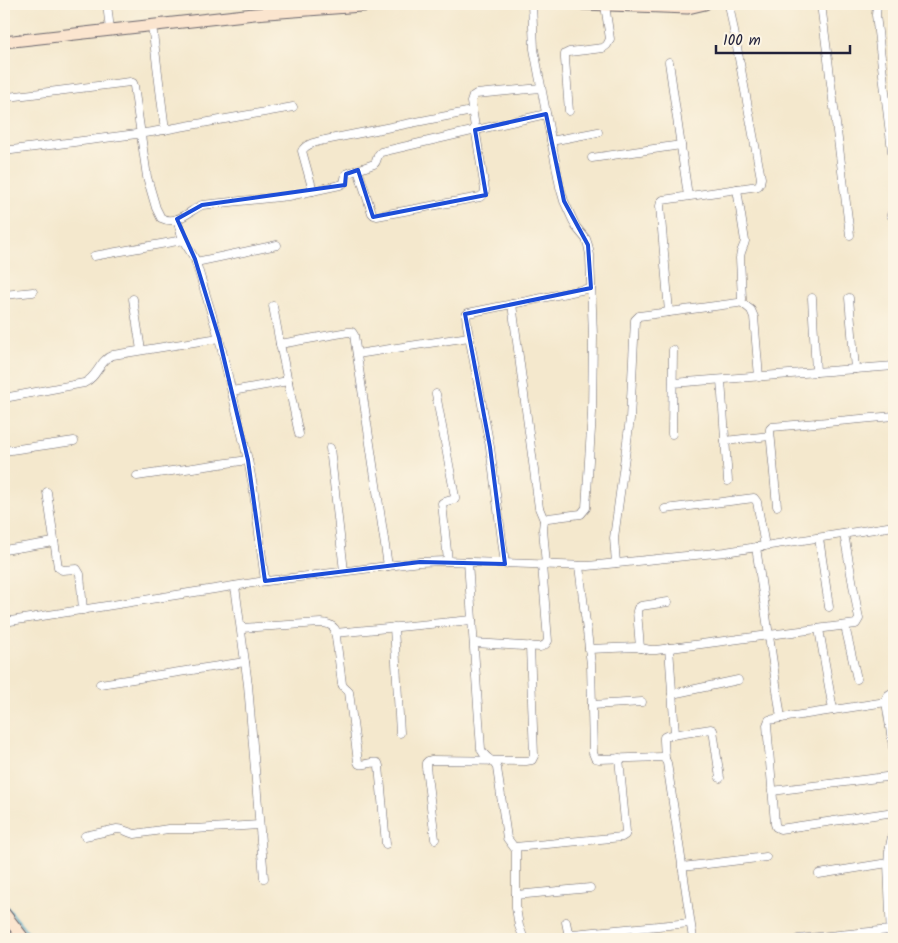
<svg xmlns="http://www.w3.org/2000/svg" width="898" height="943" font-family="Kalam,sans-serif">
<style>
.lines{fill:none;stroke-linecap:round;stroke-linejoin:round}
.stream{stroke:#4aaac9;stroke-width:2.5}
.street-casing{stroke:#6c676e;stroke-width:9}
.secondary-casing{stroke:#6c676e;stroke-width:13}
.street{stroke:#fff;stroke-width:8}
.secondary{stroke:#fbe5cf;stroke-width:11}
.marked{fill:none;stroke:#1d4ed8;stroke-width:4;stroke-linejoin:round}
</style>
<rect width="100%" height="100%" fill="#fcf5e5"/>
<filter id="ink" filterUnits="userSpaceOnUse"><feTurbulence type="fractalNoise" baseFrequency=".02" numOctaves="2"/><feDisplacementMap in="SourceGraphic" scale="10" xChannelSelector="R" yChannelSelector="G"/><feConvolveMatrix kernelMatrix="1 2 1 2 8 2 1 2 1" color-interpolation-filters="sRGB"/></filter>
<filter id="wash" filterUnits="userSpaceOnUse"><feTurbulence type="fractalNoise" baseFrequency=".0096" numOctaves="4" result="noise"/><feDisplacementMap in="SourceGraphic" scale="20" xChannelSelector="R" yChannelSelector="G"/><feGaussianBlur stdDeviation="1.12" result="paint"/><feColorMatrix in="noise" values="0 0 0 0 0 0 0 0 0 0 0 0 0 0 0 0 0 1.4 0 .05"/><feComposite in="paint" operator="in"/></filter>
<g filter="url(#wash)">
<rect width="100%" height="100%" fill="#f4e8cd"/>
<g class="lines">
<polyline class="stream" points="4,904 33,939"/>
</g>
</g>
<g filter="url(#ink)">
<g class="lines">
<g class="street-casing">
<g id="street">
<polyline points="107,4 110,30"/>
<polyline points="532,4 534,49 560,187 564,201 576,227 586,239 588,245 590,255 593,336 592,413 586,508 581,514 548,518 544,520 543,529 546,565"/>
<polyline points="821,4 850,235"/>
<polyline points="877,4 876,15 892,151 894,158"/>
<polyline points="152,25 165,130"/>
<polyline points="669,62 688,196"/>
<path d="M8,97L130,82L133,83L134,86L147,177L156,208L161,218C177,226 189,211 202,205L289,196L340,185L344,183L346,174L374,164C378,161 376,155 381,152L546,114"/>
<polyline points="569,111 565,59 565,54 569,52 603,48 607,45 610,39 605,5"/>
<polyline points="551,141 598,132"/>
<polyline points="4,151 152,132 293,107"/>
<polyline points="592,158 681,145"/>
<polyline points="358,170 372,213 374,215 377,216 480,197 484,194 485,190 471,102 473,96 476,94 541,88"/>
<path d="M313,191L302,151C305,144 317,142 325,140L472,111"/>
<polyline points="891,215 894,215"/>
<polyline points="177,219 183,240 195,259 219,338 248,460 253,486 265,581"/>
<polyline points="94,256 183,240"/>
<polyline points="196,262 277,245"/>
<polyline points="4,295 33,292"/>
<polyline points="812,298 816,372"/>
<polyline points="849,298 855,369"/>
<polyline points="133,299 141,350"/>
<polyline points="741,302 751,310 754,317 759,377"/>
<polyline points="512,304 539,508 544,520"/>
<polyline points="273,306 280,344 299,434"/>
<polyline points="669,312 660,206 661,202 663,200 758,186 760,183 761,178 729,4"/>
<polyline points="280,344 348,332 352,332 354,335 388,566"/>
<polyline points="357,354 469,337"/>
<polyline points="721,380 728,481"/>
<polyline points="673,383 894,366"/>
<polyline points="232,391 288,381"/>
<polyline points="436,394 455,497 455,499 444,502 442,503 448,561"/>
<path d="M4,398L84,383C98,377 99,360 113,355L219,338"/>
<polyline points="672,434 673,350"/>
<polyline points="725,441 770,436"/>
<polyline points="330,448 344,571"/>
<polyline points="4,451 74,441"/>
<polyline points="137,476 248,460"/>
<polyline points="47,492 58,567 62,570 77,569 80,574 83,610"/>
<polyline points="777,506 770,431 770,429 772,427 894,416"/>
<polyline points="665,509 754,498 757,502 765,546"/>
<polyline points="819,538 829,607"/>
<polyline points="756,547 781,718"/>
<polyline points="4,550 54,542"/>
<path d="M468,562L481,749C484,758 493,759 497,768L507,838L516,850V908L519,926L524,939"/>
<path d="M616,563L614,538L630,419L635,320L639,316L738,303L741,302L742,299L740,258C740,251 744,247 745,241L737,189"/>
<polyline points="505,564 490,447 467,325 466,315 468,313 591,288"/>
<polyline points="579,566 591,664 593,753 595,758 599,759 662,757 665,759 667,763 693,939"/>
<polyline points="235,586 248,685 264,878"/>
<polyline points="4,622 259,582 420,562 445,561 588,566 725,552 894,526"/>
<polyline points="845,626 857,679"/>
<polyline points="394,627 400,733"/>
<path d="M241,628L321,623C327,623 331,624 335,629L342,684C343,688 347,689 349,692L358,762L359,764C366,766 372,761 378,763L379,766L386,844"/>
<polyline points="819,629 833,710"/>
<polyline points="335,633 472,620"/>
<path d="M474,643L540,647C544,646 546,645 548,641L542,565"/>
<polyline points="640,648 637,611 638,608 641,606 668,602"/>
<polyline points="669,648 675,734"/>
<polyline points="589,649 637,647 650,650 656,650 769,635 856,624 859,619 844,534"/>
<polyline points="100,684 245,662"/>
<path d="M894,692C888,694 886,696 886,702L894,753"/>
<polyline points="672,694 738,680"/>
<polyline points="886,702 781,718 769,720 767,725 775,824 776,827 780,829 894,812"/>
<polyline points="592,705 642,702"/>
<polyline points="665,759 664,740 664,737 666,736 711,729 713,730 720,778"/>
<polyline points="772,791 894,776"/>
<path d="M85,836L117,829C124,829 129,833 135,834L168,829H195L259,825"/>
<polyline points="435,839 426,767 426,763 428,761 431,760 526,761 532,760 534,756 530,646"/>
<polyline points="515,847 622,837 625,835 626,832 619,758"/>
<polyline points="682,867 766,857"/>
<polyline points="819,874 888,863"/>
<polyline points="516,895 590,888"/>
<polyline points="566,922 568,932 573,934 690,923"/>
<polyline points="798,939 890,930"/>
<polyline points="891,939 888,863 889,851 894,827"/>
</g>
</g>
<g class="secondary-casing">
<g id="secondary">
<polyline points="583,4 688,8 705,4"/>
<polyline points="4,42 254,14 388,4"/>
<polyline points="4,913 24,939"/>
</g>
</g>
<use href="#street" class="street"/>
<use href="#secondary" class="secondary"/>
</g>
</g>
<path class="marked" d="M546,114L564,201L588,245L591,288L465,314L490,447L505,564L420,562L265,581L248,460L219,338L195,259L177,219L202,205L345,185L346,174L358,170L373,217L486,195L475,130Z"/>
<rect width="898" height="943" fill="none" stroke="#fcf5e5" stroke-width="20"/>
<path d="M716 45v8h134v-8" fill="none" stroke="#22223b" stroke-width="2.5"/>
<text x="723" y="45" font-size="15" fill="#22223b" stroke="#fcf5e5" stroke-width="4" paint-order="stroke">100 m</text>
</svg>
